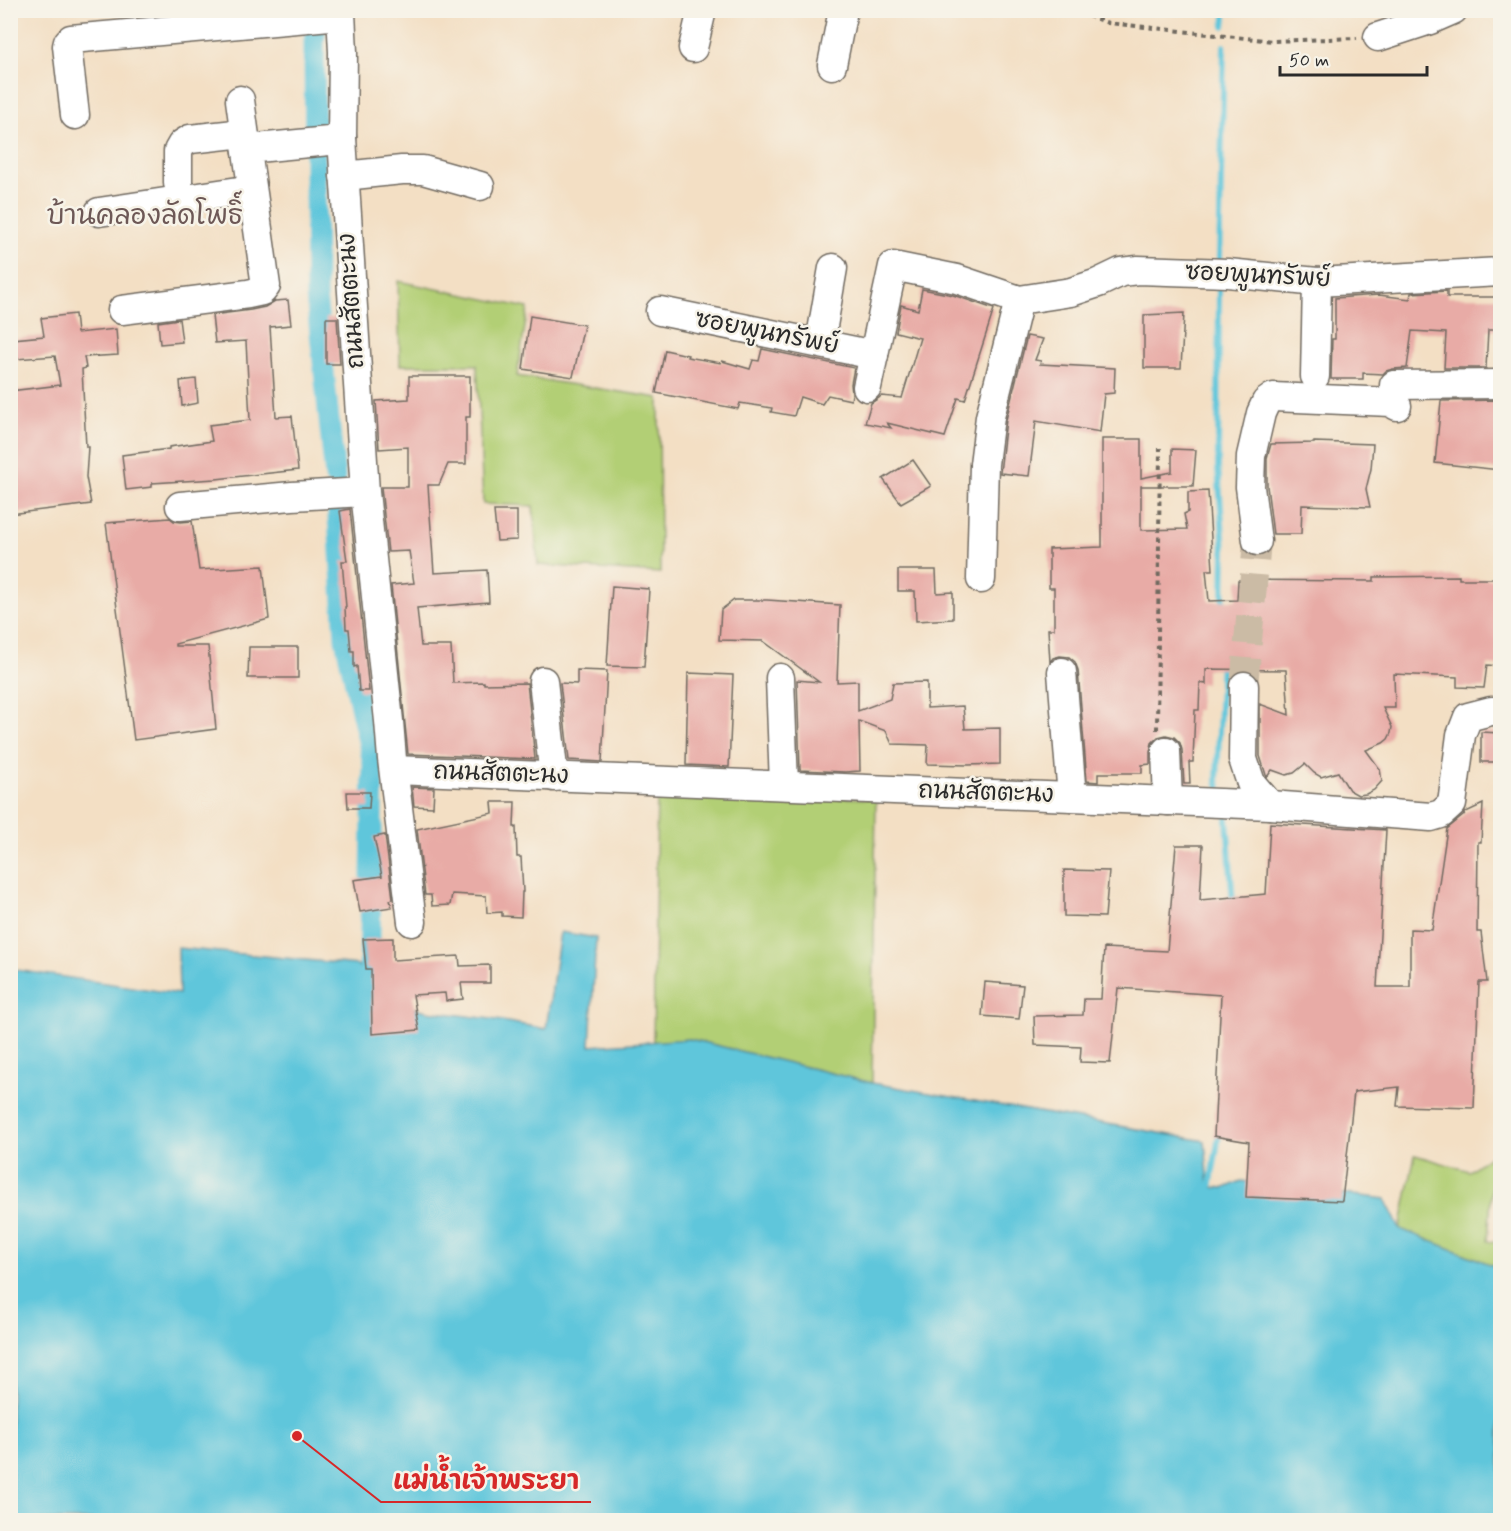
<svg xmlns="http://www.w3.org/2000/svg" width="1511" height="1531" font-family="Mynerve,'Playpen Sans Thai',sans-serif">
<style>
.green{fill:#b2cf75;stroke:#6e7d50;stroke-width:1.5}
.water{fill:#5fc6db;stroke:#457883;stroke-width:1.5}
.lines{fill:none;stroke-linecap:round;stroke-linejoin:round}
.stream{stroke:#5fc6db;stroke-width:6}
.canal{stroke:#5fc6db;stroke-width:21}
.building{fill:#e8aba6}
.minor-tunnel{stroke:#cbbba5;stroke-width:28;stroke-dasharray:28 14;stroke-linecap:butt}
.minor-casing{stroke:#716a61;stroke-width:31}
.path{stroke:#716a61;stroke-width:4;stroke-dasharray:4.5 4.5;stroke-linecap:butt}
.minor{stroke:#fff;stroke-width:28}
.labels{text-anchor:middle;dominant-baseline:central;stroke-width:5;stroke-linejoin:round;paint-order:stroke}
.street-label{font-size:24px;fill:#2b2b2b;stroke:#f7f3e8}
.quarter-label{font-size:27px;fill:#6d5856;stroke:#f7f3e8}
.leader{fill:none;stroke:#d62828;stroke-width:2}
.callout-dot{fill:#d62828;stroke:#f7f3e8;stroke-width:2}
.callout-label{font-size:26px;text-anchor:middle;font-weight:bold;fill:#d62828;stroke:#f7f3e8;stroke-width:5;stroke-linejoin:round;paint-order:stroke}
</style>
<rect width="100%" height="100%" fill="#f7f3e8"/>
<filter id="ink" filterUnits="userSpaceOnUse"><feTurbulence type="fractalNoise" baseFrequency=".0167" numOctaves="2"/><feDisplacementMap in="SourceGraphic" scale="12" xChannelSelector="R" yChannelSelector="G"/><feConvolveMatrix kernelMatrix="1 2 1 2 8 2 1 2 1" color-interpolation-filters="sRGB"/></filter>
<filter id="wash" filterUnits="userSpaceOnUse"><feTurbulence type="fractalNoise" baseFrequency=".008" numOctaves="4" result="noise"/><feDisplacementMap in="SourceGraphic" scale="24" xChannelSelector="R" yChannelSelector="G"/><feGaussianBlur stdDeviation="1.35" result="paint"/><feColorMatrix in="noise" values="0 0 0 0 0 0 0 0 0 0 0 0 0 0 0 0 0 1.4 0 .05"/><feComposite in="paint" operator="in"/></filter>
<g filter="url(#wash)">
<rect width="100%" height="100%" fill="#f3dfc4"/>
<g class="green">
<polygon points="398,281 528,308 517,376 659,398 660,573 538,565 533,506 483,504 477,365 400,365"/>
<polygon points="657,791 876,799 872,1083 690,1039 653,1043"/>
<polygon points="1494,1153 1488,1241 1500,1244 1500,1268 1400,1229 1415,1155 1469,1171"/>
</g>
<polygon class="water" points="560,932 596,938 590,1046 690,1039 872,1083 1205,1141 1209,1187 1225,1188 1241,1181 1385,1199 1400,1229 1500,1268 1500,1520 11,1520 10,969 179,994 178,948 358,965 372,997 427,1011 491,1019 546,1029"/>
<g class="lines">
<g class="stream">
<polyline points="1224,26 1225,17"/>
<polyline points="1219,264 1224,46"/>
<polyline points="1219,289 1218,467 1224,551 1223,606"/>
<polyline points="1219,787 1217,780 1222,661"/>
<polyline points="1227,819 1233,905"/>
<polyline points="1209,1194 1220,1130"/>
</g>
<g class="canal">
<polyline points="318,10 314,42 316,296 335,477"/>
<polyline points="337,499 345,639 373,763 369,994 365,1017"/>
</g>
</g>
<g id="blocks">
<g class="building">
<polygon points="922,289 953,295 994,309 965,400 958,398 945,437 887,423 891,428 865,423 871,403 879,398 881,396 902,398 920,338 896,332 901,305 918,310"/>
<polygon points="1447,291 1447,297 1500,297 1500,330 1488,330 1486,368 1444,368 1446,333 1412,331 1407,368 1393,369 1386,371 1383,374 1363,373 1363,379 1331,379 1332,339 1335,339 1335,298 1379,295 1410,299 1411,293"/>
<polygon points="288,300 291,325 270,327 276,417 292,416 298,470 216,479 152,483 152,487 126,490 122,455 169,449 169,447 212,441 209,425 250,420 246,341 215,343 212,315 251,310 265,307 275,301"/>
<polygon points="1184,313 1181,368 1144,368 1144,315"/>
<polygon points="75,314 77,333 116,329 118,355 84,357 86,368 82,369 86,447 88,447 86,477 91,504 10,514 10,391 60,385 55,356 16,359 13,339 44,336 41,318"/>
<polygon points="530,316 584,325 573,377 523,369"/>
<polygon points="326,318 337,318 340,364 326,364"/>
<polygon points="179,319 182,342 160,344 158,322"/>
<polygon points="1027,336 1043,339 1035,360 1041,361 1040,364 1115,368 1114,393 1104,394 1100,432 1036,421 1029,476 1000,473 1006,420"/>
<polygon points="762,349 854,368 851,384 852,394 851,400 828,395 822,404 800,397 794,416 771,412 772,408 740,403 738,409 656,393 665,350 688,355 687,357 721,363 722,361 750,369 753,360 759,361"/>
<polygon points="409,376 470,376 470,417 466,417 466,464 448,464 439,485 428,485 434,573 487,570 489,602 417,608 421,646 451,646 453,683 484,682 484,684 527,683 535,759 408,754 391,585 414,583 409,551 388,552 381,487 408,487 408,447 379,449 376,401 409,399"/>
<polygon points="196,379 198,403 182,406 180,381"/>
<polygon points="1500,400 1500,470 1435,463 1441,401"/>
<polygon points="1102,439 1141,439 1141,478 1172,472 1172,449 1196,450 1193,486 1141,486 1141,530 1187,529 1184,514 1188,512 1188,492 1208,491 1213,570 1206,570 1209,601 1237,600 1238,580 1374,581 1374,577 1459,576 1459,579 1500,579 1500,666 1487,665 1484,688 1457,687 1457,677 1394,674 1395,708 1383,708 1392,727 1391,733 1388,739 1383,743 1366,750 1380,769 1382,781 1374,790 1366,794 1358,795 1349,790 1338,772 1321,777 1314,773 1305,764 1294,773 1286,775 1272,770 1267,777 1266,775 1260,756 1260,704 1289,715 1286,670 1206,669 1206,684 1200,683 1199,710 1195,710 1193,762 1189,762 1190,784 1184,784 1182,750 1180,743 1174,737 1166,735 1158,737 1152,743 1150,752 1150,764 1142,765 1142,773 1098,773 1098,782 1087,781 1078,670 1075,662 1069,657 1060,656 1053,658 1050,662 1048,629 1054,629 1054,588 1049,588 1049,549 1102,547"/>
<polygon points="1314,442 1373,444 1371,469 1366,489 1370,507 1302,505 1301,534 1273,534 1267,486 1267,458 1271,444 1314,443"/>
<polygon points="913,460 931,486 901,503 883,479"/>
<polygon points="350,509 369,691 359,691 357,666 354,667 354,651 351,651 349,629 346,629 345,607 346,607 342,561 347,561 340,511"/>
<polygon points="494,511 517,511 517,540 497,541"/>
<polygon points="170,518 174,521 181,522 192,521 199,570 263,566 269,619 175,644 175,646 208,646 216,729 134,740 106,523"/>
<polygon points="898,570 936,570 937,593 953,592 953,619 916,621 915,591 898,591"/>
<polygon points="612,586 649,589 644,667 607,666"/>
<polygon points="734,600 767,600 840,605 837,682 858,681 858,711 890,699 893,683 927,682 927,708 963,706 965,729 1000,728 1000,764 968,765 927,764 928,745 892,744 886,731 859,721 860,771 845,772 800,770 797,680 819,682 763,641 719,640 721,610"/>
<polygon points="249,647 298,647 298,678 248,678"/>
<polygon points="577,670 607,671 602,762 569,760 560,683 577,684"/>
<polygon points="688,673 733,675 729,767 686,765"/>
<polygon points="1481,732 1500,733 1500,762 1481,762"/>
<polygon points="412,787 434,788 433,807 414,806"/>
<polygon points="347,792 370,792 369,808 348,808"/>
<polygon points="492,802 515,802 514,827 516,827 517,857 521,857 523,892 522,892 521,917 502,916 502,912 487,913 486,896 452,894 450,905 432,906 431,895 425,895 417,829 493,813"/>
<polygon points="1483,804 1481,842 1478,842 1477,932 1481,932 1487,982 1479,982 1474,1108 1397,1106 1399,1087 1354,1092 1342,1201 1246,1197 1249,1142 1214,1136 1221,995 1118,988 1110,1063 1080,1062 1081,1047 1035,1045 1034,1016 1083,1015 1084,999 1101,999 1104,948 1167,951 1176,845 1203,845 1200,900 1266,894 1270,823 1386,830 1377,987 1410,987 1410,929 1432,930 1447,829 1463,816 1466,812"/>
<polygon points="385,835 393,899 390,900 392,907 360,912 354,880 382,876 374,837"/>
<polygon points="1064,870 1109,871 1105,917 1064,916"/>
<polygon points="393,938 393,960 459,956 460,966 490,965 490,983 461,983 463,999 446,1001 445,993 413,995 419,1030 372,1034 371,969 366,969 363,939"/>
<polygon points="985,982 1023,985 1019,1019 982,1016"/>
</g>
</g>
</g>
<g filter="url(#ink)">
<use href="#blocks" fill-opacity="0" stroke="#716a61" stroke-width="1.5"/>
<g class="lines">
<polyline class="minor-tunnel" points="1244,686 1257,541"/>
<g class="minor-casing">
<g id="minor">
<polyline points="342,10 341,13 343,52 342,138 365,492 389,721 392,759 412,922"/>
<polyline points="1378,37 1430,20 1453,10"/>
<polyline points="693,48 702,10"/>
<polyline points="832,65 843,10"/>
<polyline points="240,100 247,151"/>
<polyline points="75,115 67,46 68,42 71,39 330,16 341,13"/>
<polyline points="344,176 402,170 423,170 480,186"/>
<polyline points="178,183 178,151 182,144 190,139 244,133"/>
<polyline points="99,212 252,189"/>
<polyline points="122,310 248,294 262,291 266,286 247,151 257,148 329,141 342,138"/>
<polyline points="660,311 874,355"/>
<polyline points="820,343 833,268"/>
<polyline points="1315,376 1317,282"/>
<polyline points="1394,385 1500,384"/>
<polyline points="867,387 893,266 957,279 1019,300 1071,292 1098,283 1121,272 1138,270 1228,273 1317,282 1500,272"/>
<polyline points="180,506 292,496 365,492"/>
<polyline points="1257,541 1250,487 1251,456 1261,413 1266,402 1273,397 1391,402 1397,406"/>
<polyline points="981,579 984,464 990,417 1019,300"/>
<polyline points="1062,672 1072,797"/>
<polyline points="780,678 784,785"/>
<polyline points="543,681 554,777"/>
<polyline points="1244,686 1243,759 1251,783 1270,805"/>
<polyline points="1166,751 1168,801"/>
<polyline points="394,770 1270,805 1431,817 1441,814 1452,804 1461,735 1468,717 1491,711 1500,711"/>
</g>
</g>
<g class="path">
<polyline points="1071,10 1108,23 1272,41 1357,38"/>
<polyline points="1157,730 1160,448"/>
</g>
<use href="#minor" class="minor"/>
</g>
</g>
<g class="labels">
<g class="street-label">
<text transform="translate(1258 276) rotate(3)">ซอยพูนทรัพย์</text>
<text transform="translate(352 301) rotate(-94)">ถนนสัตตะนง</text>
<text transform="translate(767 333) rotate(11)">ซอยพูนทรัพย์</text>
<text transform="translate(501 774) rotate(2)">ถนนสัตตะนง</text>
<text transform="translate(986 793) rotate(2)">ถนนสัตตะนง</text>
</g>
<g class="quarter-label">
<text x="145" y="216">บ้านคลองลัดโพธิ์</text>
</g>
</g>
<path class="leader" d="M297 1436L381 1502H591"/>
<circle class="callout-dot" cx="297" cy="1436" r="6"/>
<g class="callout-label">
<text x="486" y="1489">แม่น้ำเจ้าพระยา</text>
</g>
<rect width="1511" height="1531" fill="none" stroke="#f7f3e8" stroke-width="36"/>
<path d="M1280 66v9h147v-9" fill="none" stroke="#2b2b2b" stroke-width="3"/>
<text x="1289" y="66" font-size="18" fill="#2b2b2b" stroke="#f7f3e8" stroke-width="4.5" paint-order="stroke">50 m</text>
</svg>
